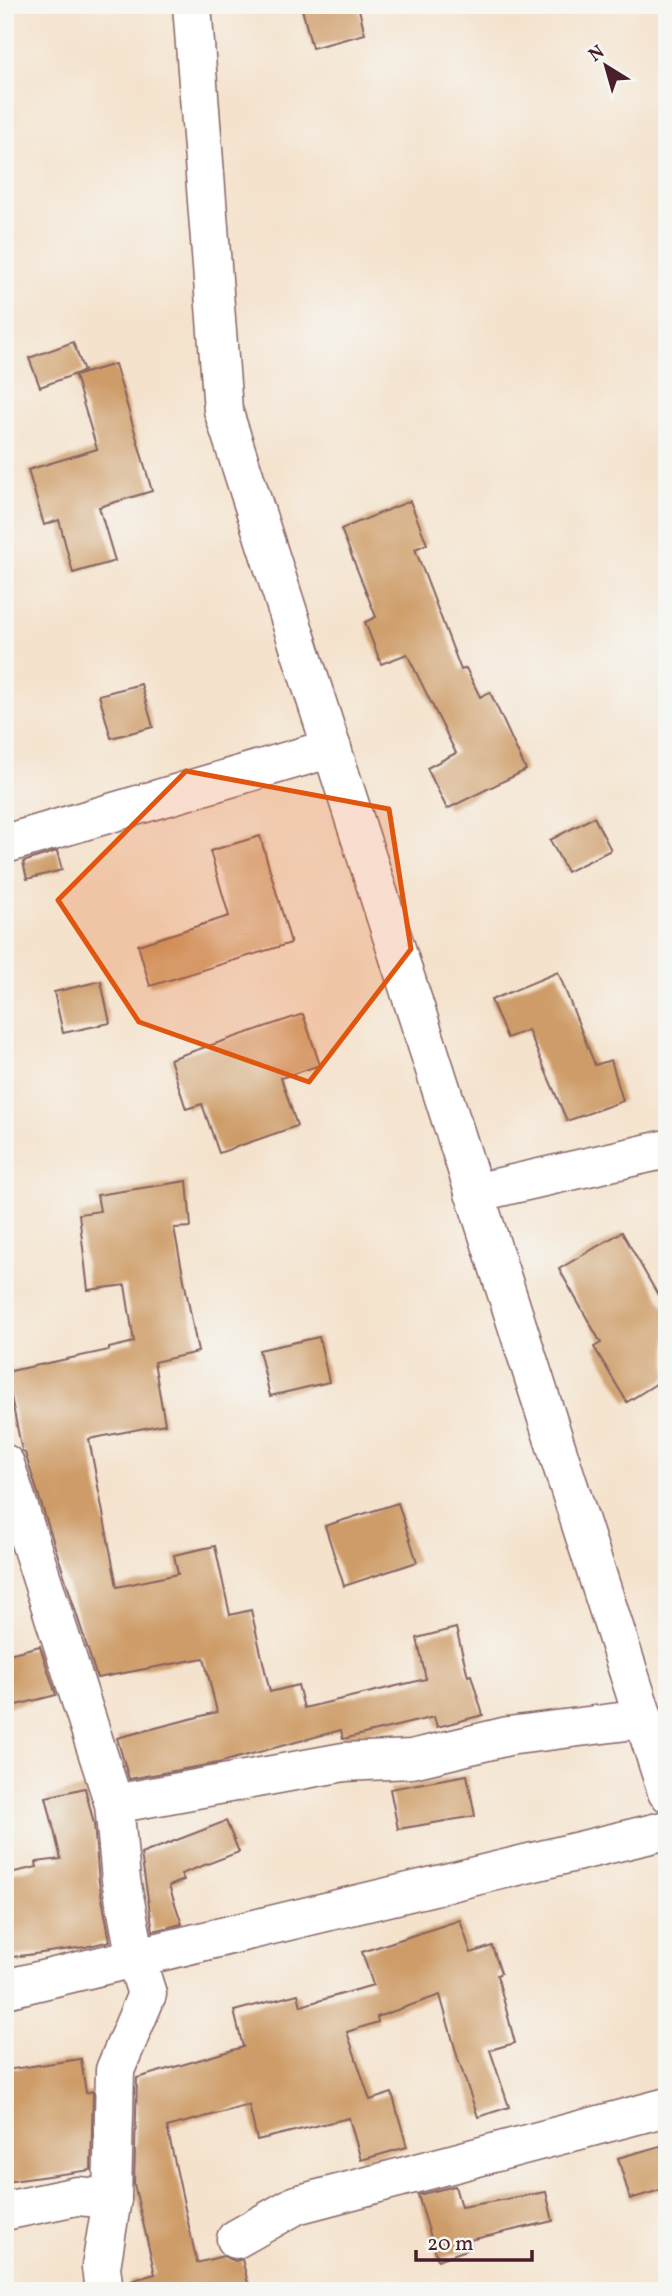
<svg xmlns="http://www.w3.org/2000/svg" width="672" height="2296" font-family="Vollkorn,serif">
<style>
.building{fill:#ce9c68}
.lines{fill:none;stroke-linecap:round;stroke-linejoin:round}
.minor-casing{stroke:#866363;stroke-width:41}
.major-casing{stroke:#866363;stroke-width:41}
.minor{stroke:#fff;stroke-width:38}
.major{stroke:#fff;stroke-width:38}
.marked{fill:#e0560e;fill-opacity:0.2;stroke:#e0560e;stroke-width:5;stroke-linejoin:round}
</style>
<rect width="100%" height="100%" fill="#f6f6f2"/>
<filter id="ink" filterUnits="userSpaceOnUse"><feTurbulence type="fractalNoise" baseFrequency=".0143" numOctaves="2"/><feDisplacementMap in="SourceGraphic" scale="14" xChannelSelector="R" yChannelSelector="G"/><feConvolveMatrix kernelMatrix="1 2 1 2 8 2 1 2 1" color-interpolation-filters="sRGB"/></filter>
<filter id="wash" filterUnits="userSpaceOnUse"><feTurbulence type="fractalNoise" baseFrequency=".00686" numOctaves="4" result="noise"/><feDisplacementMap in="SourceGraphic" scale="28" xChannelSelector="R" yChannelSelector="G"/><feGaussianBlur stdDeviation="1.57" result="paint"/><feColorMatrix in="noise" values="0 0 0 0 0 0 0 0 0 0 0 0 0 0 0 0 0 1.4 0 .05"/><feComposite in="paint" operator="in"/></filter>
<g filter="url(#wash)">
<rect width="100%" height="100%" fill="#f4e2cc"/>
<g id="blocks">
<g class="building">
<polygon points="301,5 358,5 365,34 312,48"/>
<polygon points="73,342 84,371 40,387 29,358"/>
<polygon points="115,364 152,491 99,507 115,561 73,573 59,520 44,525 28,470 97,449 75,376"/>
<polygon points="410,501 427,544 415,549 461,670 466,668 480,697 490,692 526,770 447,809 427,768 456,753 407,654 381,664 365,622 376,617 341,529"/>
<polygon points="141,684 153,727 111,738 99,695"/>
<polygon points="594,817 611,850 567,872 550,840"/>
<polygon points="260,836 291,943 150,986 138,945 229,916 210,851"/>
<polygon points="57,851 62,870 27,879 23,862"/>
<polygon points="558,972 595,1065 611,1060 623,1101 567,1121 528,1030 507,1038 491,1000"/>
<polygon points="101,981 110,1023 63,1033 54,992"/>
<polygon points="303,1014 320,1065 281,1078 297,1126 219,1153 202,1104 186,1109 170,1059"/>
<polygon points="187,1181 191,1227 174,1228 198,1352 154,1362 165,1424 89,1439 117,1587 178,1574 174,1555 215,1546 230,1615 251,1610 270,1692 298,1685 304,1708 426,1679 417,1638 456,1628 468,1676 471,1675 483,1715 437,1727 434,1717 343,1739 341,1730 218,1763 129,1779 117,1738 217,1712 204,1658 97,1678 25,1453 22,1451 6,1372 109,1350 109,1348 134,1342 125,1285 88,1290 79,1214 100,1211 97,1195"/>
<polygon points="622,1232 667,1311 667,1377 627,1402 594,1347 601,1343 559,1269"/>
<polygon points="319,1337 329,1382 270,1396 259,1350"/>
<polygon points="398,1503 417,1562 344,1586 325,1526"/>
<polygon points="40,1646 56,1695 5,1708 5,1655"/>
<polygon points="467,1775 475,1816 398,1829 390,1789"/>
<polygon points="85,1788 94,1824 99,1882 110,1941 85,1947 5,1958 5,1874 37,1867 36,1862 61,1859 46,1797"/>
<polygon points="226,1821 239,1852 181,1874 184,1880 169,1886 182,1924 153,1931 141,1854"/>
<polygon points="460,1920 471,1953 492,1946 501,1973 497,1975 515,2043 490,2050 509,2107 478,2117 458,2059 440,1995 377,2017 378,2022 347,2032 370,2100 392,2093 407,2147 361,2160 349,2118 257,2140 249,2105 167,2127 197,2263 223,2256 235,2261 242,2259 250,2291 131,2291 130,2281 155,2274 134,2184 137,2078 243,2047 234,2011 298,1994 301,2006 373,1985 362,1952"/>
<polygon points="81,2059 86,2093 93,2091 91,2170 5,2182 5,2070"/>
<polygon points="667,2144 667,2188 630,2199 618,2158"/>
<polygon points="455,2186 461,2207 546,2192 553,2221 470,2240 472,2248 438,2260 418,2195"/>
</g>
</g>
</g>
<g filter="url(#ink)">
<use href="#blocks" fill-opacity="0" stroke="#866363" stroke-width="2"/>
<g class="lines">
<g class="minor-casing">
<g id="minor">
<polyline points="5,844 332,748"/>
<polyline points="474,1193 667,1149"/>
<polyline points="5,1464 114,1804 121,1880 136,1959 147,1994 115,2070 112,2199 101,2267 104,2291"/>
<polyline points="114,1804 344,1762 412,1759 508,1736 643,1719"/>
<polyline points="5,1989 667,1830"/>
<polyline points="5,2211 77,2196 112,2199"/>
<polyline points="236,2239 296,2205 667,2107"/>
</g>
</g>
<g class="major-casing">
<polyline id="major" points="192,5 223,410 667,1792"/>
</g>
<use href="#minor" class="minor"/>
<use href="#major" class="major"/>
</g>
</g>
<path class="marked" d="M186,771L389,809L411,949L309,1082L139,1022L58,900Z"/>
<rect width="672" height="2296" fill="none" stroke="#f6f6f2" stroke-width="28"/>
<g transform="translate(606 66) rotate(323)" stroke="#f6f6f2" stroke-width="5" paint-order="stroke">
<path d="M0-5L12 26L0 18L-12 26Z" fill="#4a1f2b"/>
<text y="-10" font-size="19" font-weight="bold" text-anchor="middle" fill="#4a1f2b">N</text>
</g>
<path d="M416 2250v10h116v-10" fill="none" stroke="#4a1f2b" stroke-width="3.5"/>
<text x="427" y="2250" font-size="21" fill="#4a1f2b" stroke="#f6f6f2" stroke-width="5" paint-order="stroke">20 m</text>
</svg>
